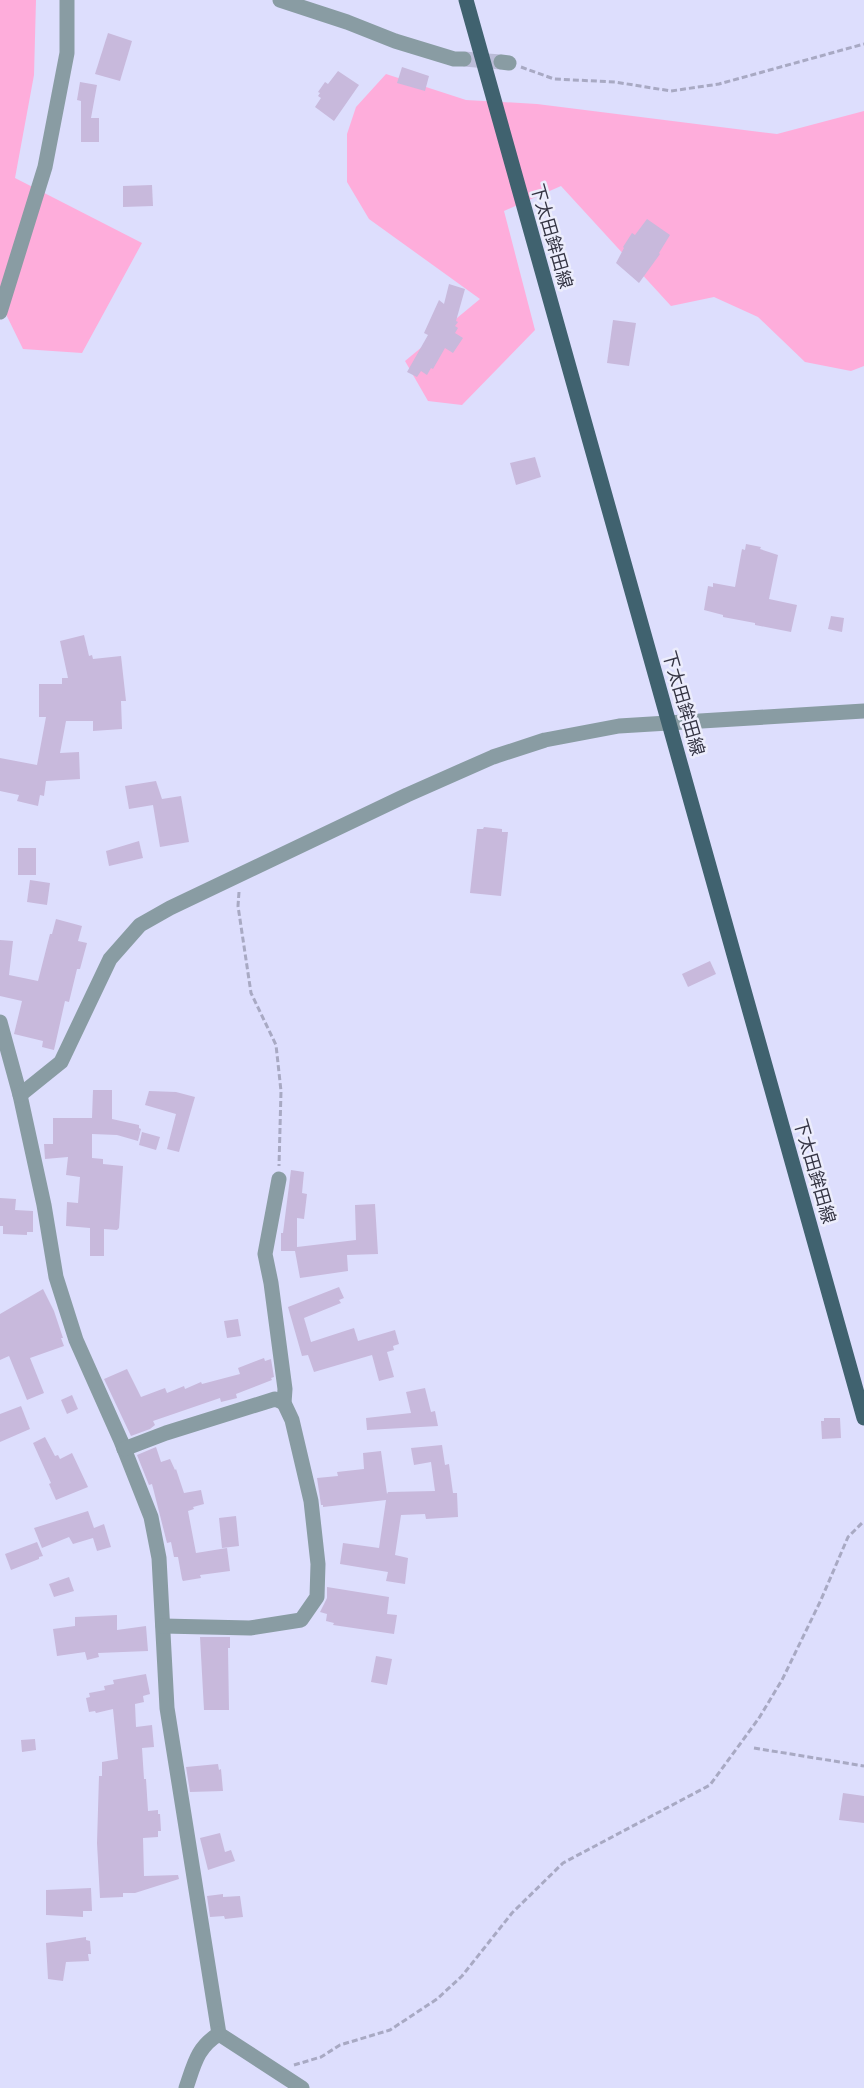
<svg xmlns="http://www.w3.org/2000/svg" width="864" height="2088" font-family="'PT Sans','Noto Sans JP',sans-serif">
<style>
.green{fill:#feaddb}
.building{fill:#c8b9dc}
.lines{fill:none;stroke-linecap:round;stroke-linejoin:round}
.minor-tunnel{stroke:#bbbcd8;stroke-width:15;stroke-dasharray:15 8;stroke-linecap:butt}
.path{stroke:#a8a9c3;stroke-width:3;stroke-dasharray:6 3;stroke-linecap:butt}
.minor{stroke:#899ca3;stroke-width:15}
.major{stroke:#40626f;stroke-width:15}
.labels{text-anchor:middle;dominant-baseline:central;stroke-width:5;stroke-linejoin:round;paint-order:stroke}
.street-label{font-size:18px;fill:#353544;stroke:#ecedfc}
</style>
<rect width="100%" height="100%" fill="#dddefd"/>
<g class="green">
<polygon points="0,0 36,0 34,75 15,178 142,243 82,353 23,349 0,302"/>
<polygon points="386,74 466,100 537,104 777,134 864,111 864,366 851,371 805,362 758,317 714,297 671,306 561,186 504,211 535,330 462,405 428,401 405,361 480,299 369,219 347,182 347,134 356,107"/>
</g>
<g class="building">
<polygon points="108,33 132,41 120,81 95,74"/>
<polygon points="402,67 429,76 425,91 397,83"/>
<polygon points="338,71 359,85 334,121 315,107 321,98 318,96 320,93 318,92 325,82 328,84"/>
<polygon points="80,82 97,85 91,118 99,118 99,142 81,142 81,101 77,100"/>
<polygon points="152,185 153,206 123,207 123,186"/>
<polygon points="647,219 670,235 659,253 660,254 639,283 616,263 624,248 623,247 632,233 635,235"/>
<polygon points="449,284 465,289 456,321 458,322 455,326 458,328 455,333 463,338 453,353 445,348 433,369 431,368 427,375 421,371 417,377 407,372 428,335 424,333 439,300 444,304"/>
<polygon points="613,320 636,323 629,366 607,363"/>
<polygon points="535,457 541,477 516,485 510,463"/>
<polygon points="746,544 761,547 760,549 778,555 769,599 797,605 791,632 755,625 755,623 723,617 723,615 704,610 708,586 713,587 713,583 735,587 742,549 745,550"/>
<polygon points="831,616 844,618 842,632 828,629"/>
<polygon points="84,635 89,656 92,655 93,659 121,656 126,701 121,701 122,729 93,731 93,721 66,721 60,753 79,752 80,779 46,781 44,796 40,795 38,806 17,801 19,795 0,791 0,758 37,765 46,717 39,717 39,684 62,684 62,678 68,678 60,641"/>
<polygon points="156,781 162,799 181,796 189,842 160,847 153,805 129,809 125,786"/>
<polygon points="484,827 502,829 502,832 508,832 501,896 470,893 477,829 483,829"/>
<polygon points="139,841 143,858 109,866 106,851"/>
<rect x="18" y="848" width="18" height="27"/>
<polygon points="30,880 50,883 47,905 27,902"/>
<polygon points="56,919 82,926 78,941 87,943 80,969 77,969 69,1002 65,1001 54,1050 42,1047 43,1041 14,1034 22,1001 0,996 0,940 13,941 9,975 38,981 50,934 52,934"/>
<polygon points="710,961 716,974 688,987 682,974"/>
<polygon points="93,1090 112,1090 112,1119 139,1125 139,1128 141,1129 138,1141 117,1135 92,1134 92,1158 103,1159 103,1164 123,1166 119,1228 117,1230 104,1229 104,1256 90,1256 90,1228 66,1226 67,1202 78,1203 80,1177 66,1175 68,1157 45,1159 44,1144 53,1144 53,1118 92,1118"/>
<polygon points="149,1091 176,1092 195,1097 179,1152 167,1149 176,1114 145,1105"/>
<polygon points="142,1132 160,1137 156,1150 139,1145"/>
<polygon points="291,1170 304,1172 302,1193 307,1194 304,1219 297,1218 297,1247 356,1240 355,1205 375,1204 378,1254 347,1255 348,1271 300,1278 295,1251 281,1251 281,1233 283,1233"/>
<polygon points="0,1198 16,1199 15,1210 33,1211 33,1232 27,1232 27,1235 3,1234 3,1226 0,1226"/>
<polygon points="339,1287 344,1298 339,1300 341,1303 304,1318 311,1342 354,1328 358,1341 395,1330 399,1344 393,1346 394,1350 387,1352 394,1377 379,1381 372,1355 314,1372 308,1355 302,1356 288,1307"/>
<polygon points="43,1289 54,1311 63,1338 61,1338 64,1346 30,1358 44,1393 27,1400 9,1356 0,1360 0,1314"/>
<polygon points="238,1319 241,1336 227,1338 224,1321"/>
<polygon points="264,1358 265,1361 271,1359 274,1377 271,1378 272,1380 236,1394 237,1398 221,1402 220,1398 153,1421 155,1425 150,1429 131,1436 104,1379 127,1369 141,1397 165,1388 167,1393 184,1386 185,1389 201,1382 202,1384 240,1374 238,1368"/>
<polygon points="425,1388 431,1412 435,1411 438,1426 367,1430 366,1418 411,1413 406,1392"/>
<polygon points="72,1395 78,1409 67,1414 61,1400"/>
<polygon points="21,1406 30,1429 0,1442 0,1414"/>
<polygon points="824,1418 840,1418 841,1438 822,1439 821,1421 824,1421"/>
<polygon points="45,1437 55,1456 58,1455 60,1459 72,1453 88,1487 56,1500 49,1484 51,1483 33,1443"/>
<polygon points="442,1445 445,1465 449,1464 453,1493 457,1493 458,1517 426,1519 425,1514 401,1515 395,1555 408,1558 405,1584 386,1581 388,1572 340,1564 343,1543 379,1548 386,1500 323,1507 323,1505 321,1505 317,1478 338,1476 337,1472 364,1469 363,1453 381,1451 387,1494 388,1492 435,1491 431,1462 414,1465 411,1448"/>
<polygon points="156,1447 161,1462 170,1459 175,1470 176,1469 184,1493 201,1490 204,1504 193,1507 194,1509 188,1511 196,1553 227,1548 230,1571 200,1575 201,1578 183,1581 182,1579 178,1557 174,1557 171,1542 167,1543 152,1484 149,1485 137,1455"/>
<polygon points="88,1511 94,1528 104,1524 111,1547 97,1551 93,1538 73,1544 69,1537 42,1548 34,1528"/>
<polygon points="236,1516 239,1546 222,1548 219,1518"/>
<polygon points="37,1542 43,1556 39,1557 39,1559 11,1570 5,1554"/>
<polygon points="69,1577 74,1591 54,1597 49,1584"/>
<polygon points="327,1587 389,1597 387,1614 397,1615 394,1634 333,1625 334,1623 326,1621 327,1614 320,1612 327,1598"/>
<polygon points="117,1615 117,1630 146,1626 148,1651 98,1653 99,1657 87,1660 85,1652 57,1656 53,1629 75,1626 75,1617"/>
<polygon points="200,1637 230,1637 230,1648 228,1648 229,1710 204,1710"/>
<polygon points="376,1656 392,1659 387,1685 371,1682"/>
<polygon points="146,1674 150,1694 143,1696 144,1702 135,1704 136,1727 152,1725 154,1747 142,1748 144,1779 146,1779 148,1811 158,1810 158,1814 160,1814 161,1831 158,1831 158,1837 143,1838 144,1876 178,1875 179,1879 135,1893 123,1893 123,1897 100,1898 97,1843 99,1776 102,1776 102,1762 118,1759 113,1709 96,1713 95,1711 89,1712 86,1698 90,1697 89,1693 105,1690 104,1686 114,1684 113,1680"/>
<polygon points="35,1739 36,1750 22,1752 21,1740"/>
<polygon points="218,1764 219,1770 221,1769 223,1791 190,1792 186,1767"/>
<polygon points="843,1793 864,1796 864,1823 839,1820"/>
<polygon points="220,1833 225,1852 231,1850 235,1861 208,1870 200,1838"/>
<polygon points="91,1888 92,1911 83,1911 83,1917 46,1915 46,1890"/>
<polygon points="223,1894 223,1897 240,1896 243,1917 225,1919 224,1916 210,1917 207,1896"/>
<polygon points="86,1937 86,1940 90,1941 91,1954 88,1954 89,1961 66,1962 63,1981 48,1979 46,1943"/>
</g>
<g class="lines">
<polyline class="minor-tunnel" points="464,59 501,62"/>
<g class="path">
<polyline points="521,67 554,79 615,82 671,91 719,84 864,44"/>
<polyline points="239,892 238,906 251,993 276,1045 281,1091 279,1166"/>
<polyline points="754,1748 864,1766"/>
<polyline points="294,2065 321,2057 340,2045 390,2030 437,1999 462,1976 512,1913 563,1863 710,1785 759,1718 782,1680 820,1602 848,1537 864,1521"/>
</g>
<g class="minor">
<polyline points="280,0 347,22 395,41 454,59 464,59"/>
<polyline points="501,62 509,63"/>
<polyline points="0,312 45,167 67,53 67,0"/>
<polyline points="0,1022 20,1095 44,1205 56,1277 76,1340 121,1441 151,1517 159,1558 167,1708 219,2034 302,2088"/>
<polyline points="20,1095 61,1062 110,959 140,925 170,908 407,795 493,757 545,740 619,726 864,711"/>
<polyline points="124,1449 166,1433 275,1399 284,1403"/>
<polyline points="163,1626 250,1628 301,1620 317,1597 318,1564 311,1501 292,1420 284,1403 285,1389 271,1283 265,1254 279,1179"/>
<path d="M186,2088C194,2065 197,2047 219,2034"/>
</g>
<polyline class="major" points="466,0 864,1418"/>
</g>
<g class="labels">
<g class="street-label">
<text transform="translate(552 236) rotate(74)">下太田鉾田線</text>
<text transform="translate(684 703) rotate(74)">下太田鉾田線</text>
<text transform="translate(815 1171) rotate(74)">下太田鉾田線</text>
</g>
</g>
</svg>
